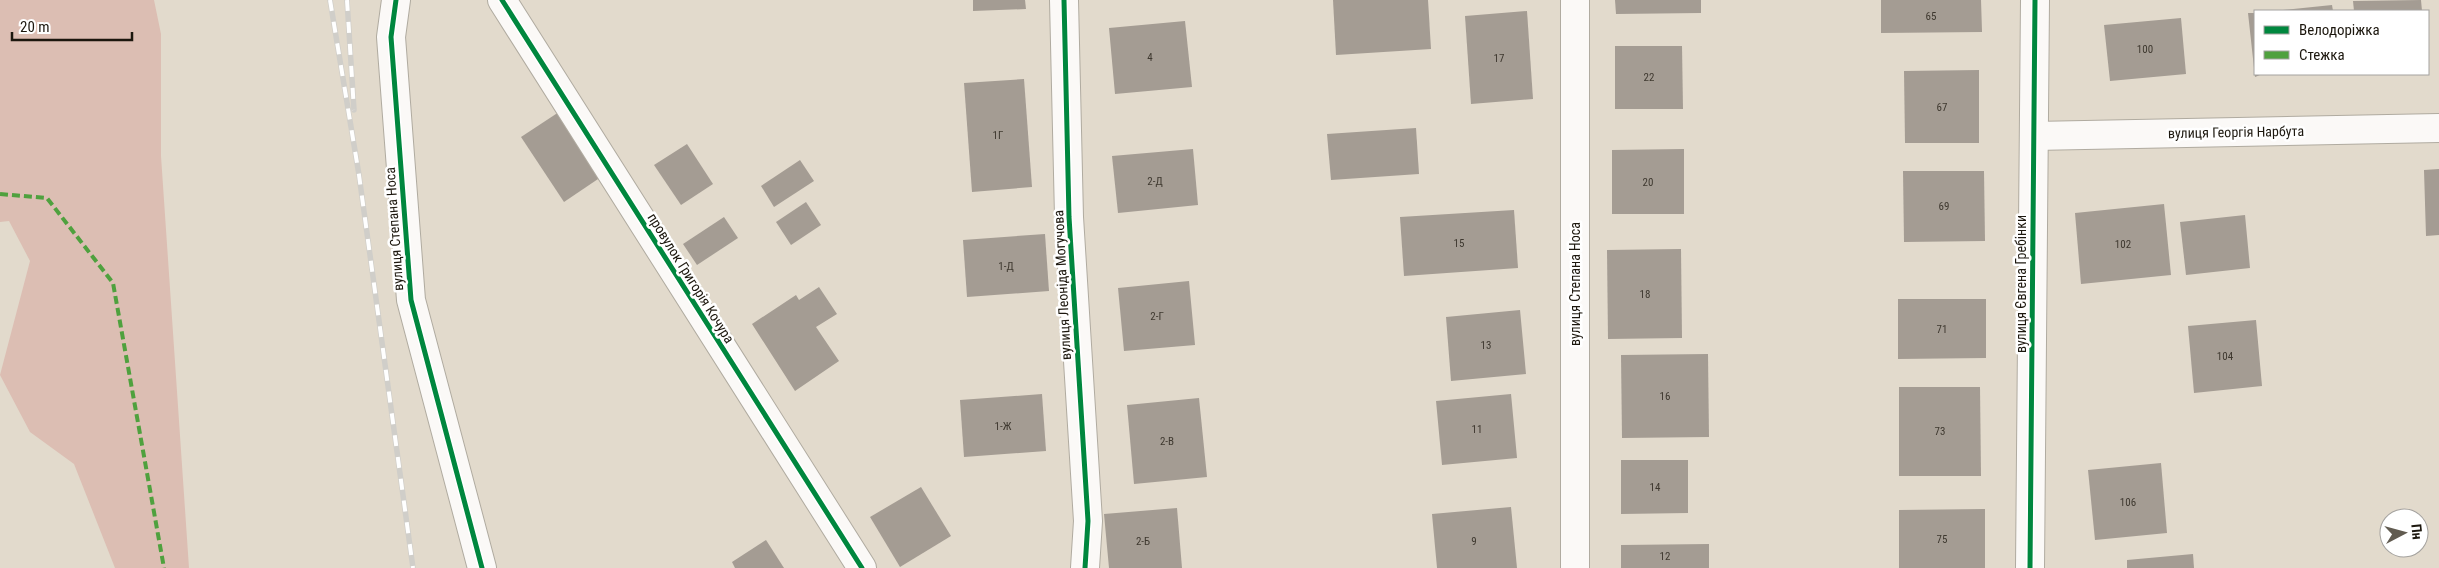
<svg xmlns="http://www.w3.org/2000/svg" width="2439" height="568" font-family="'Roboto Condensed',sans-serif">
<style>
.green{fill:#dcbeb3}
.building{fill:#a49c93}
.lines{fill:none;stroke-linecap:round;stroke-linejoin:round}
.minor-casing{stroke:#b0aba0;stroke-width:30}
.minor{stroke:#fbf9f7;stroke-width:28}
.rail-casing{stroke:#d0cec9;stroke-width:5.5}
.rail{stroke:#fff;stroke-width:4;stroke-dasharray:11;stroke-linecap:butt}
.quiet{stroke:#4fa13e;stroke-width:4;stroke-dasharray:8 4;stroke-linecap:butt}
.cycleway-casing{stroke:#fff;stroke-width:8}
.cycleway{stroke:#00873e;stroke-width:5}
.labels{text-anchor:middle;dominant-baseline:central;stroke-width:5;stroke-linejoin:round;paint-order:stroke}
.number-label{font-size:11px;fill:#3e382f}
.street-label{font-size:14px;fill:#1c170e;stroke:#fff}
</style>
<rect width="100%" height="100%" fill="#e2dacc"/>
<polygon class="green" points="0,0 154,0 161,34 161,156 189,568 115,568 74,464 30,432 0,375 30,261 9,221 0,222"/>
<g class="building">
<polygon points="973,0 1025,0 1026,9 973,11"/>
<polygon points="1333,0 1428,0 1431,49 1336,55"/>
<polygon points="1615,0 1701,0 1701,13 1616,14"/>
<polygon points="1881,0 1981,0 1982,32 1881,33"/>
<polygon points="2421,0 2422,11 2354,11 2353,1"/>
<polygon points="2332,5 2333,11 2283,11 2283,10"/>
<polygon points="1527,11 1533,99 1471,104 1465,16"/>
<polygon points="2248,13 2255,13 2255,74 2260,75 2255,77"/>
<polygon points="2181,18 2186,74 2110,81 2104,25"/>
<polygon points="1185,21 1192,87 1115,94 1109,28"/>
<polygon points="1615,46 1682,46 1683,109 1615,109"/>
<polygon points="1979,70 1979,143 1905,143 1904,71"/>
<polygon points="1024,79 1032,187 972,192 964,83"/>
<polygon points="559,112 601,177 564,202 521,137"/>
<polygon points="1416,128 1419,174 1331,180 1327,134"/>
<polygon points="687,144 713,184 681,205 654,165"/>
<polygon points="1193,149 1198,205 1118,213 1112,156"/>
<polygon points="1684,149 1684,214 1612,214 1612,150"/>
<polygon points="800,160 814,181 774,207 761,186"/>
<polygon points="2439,169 2439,235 2426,236 2424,170"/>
<polygon points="1903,171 1984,171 1985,241 1904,242"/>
<polygon points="806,202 821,225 791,245 776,222"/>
<polygon points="2164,204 2171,275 2081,284 2075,213"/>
<polygon points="1514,210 1518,268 1404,276 1400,217"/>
<polygon points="2245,215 2250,268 2186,275 2180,222"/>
<polygon points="724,217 738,238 697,265 683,244"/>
<polygon points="1045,234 1049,291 967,297 963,240"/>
<polygon points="1681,249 1682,338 1608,339 1607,250"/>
<polygon points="1189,281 1195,345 1124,351 1118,288"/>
<polygon points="819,287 837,314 816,327 839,361 795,391 752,324 796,295 799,300"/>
<polygon points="1898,299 1986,299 1986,358 1898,359"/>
<polygon points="1520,310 1526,374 1451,381 1446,317"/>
<polygon points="2256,320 2262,386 2194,393 2188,326"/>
<polygon points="1708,354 1709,437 1622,438 1621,355"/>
<polygon points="1899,387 1980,387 1981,476 1899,476"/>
<polygon points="1042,394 1046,451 964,457 960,400"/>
<polygon points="1511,394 1517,458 1442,465 1436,401"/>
<polygon points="1199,398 1207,477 1134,484 1127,405"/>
<polygon points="1621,460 1688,460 1688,513 1621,514"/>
<polygon points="2161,463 2167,533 2095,540 2088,470"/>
<polygon points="921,487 951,536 900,567 870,517"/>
<polygon points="1511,507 1517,568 1437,568 1432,514"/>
<polygon points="1177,508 1182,568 1109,568 1104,514"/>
<polygon points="1985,509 1985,568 1899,568 1899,510"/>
<polygon points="766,540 784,568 735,568 732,562"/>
<polygon points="1709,544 1709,568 1621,568 1621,545"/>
<polygon points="2193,554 2194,568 2127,568 2127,560"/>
</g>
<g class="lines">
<g class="minor-casing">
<g id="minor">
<polyline points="396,0 391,37 411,300 482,568"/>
<polyline points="502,0 862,568"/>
<polyline points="1064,0 1069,217 1088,521 1085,568"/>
<polyline points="1575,0 1575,568"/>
<polyline points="2034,136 2439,128"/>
<polyline points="2030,568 2035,0"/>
</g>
</g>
<use href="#minor" class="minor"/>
<g class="rail-casing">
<g id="rail">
<polyline points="330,0 359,175 413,568"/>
<polyline points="347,0 354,110"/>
</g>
</g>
<use href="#rail" class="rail"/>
<polyline class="quiet" points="0,194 47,198 113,283 164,568"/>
<g class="cycleway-casing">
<g id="cycleway">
<polyline points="396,0 391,37 411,300 482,568"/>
<polyline points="502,0 862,568"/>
<polyline points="1064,0 1069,217 1088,521 1085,568"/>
<polyline points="2030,568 2035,0"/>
</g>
</g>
<use href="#cycleway" class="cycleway"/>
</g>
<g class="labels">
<g class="number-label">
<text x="1931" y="16">65</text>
<text x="2145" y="49">100</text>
<text x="1150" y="57">4</text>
<text x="1499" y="58">17</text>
<text x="1649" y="77">22</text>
<text x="1942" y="107">67</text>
<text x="998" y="135">1Г</text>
<text x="1155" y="181">2-Д</text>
<text x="1648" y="182">20</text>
<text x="1944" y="206">69</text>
<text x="1459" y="243">15</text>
<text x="2123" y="244">102</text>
<text x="1006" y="266">1-Д</text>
<text x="1645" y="294">18</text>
<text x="1157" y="316">2-Г</text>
<text x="1942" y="329">71</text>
<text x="1486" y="345">13</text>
<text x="2225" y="356">104</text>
<text x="1665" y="396">16</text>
<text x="1003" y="426">1-Ж</text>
<text x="1477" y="429">11</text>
<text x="1940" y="431">73</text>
<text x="1167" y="441">2-В</text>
<text x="1655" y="487">14</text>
<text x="2128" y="502">106</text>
<text x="1942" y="539">75</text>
<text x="1143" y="541">2-Б</text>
<text x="1474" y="541">9</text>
<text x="1665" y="556">12</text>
</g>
<g class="street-label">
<text transform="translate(2236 132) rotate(-1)">вулиця Георгія Нарбута</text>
<text transform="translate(394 229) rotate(-94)">вулиця Степана Носа</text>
<text transform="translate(691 278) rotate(58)">провулок Григорія Кочура</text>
<text transform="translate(1575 284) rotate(-90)">вулиця Степана Носа</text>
<text transform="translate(2021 284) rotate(-90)">вулиця Євгена Гребінки</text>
<text transform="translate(1062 285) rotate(-93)">вулиця Леоніда Могучова</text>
</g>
</g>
<rect x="2254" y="10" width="175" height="65" fill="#ffffff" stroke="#a4a29f"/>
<rect x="2264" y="26" width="25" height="8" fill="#00873e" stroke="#a4a29f"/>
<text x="2299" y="35" font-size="15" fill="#1c170e">Велодоріжка</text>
<rect x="2264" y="51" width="25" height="8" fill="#4fa13e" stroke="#a4a29f"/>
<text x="2299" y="60" font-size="15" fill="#1c170e">Стежка</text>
<g transform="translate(2404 533) rotate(84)"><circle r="24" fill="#ffffff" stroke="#a4a29f"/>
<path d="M0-4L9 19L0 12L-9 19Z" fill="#615b50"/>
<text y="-8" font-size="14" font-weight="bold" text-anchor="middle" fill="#1c170e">Пн</text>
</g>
<path d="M12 32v8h120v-8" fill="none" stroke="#1c170e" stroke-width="2.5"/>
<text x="20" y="32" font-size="15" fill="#1c170e" stroke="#ffffff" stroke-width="4" paint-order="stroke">20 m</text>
</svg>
